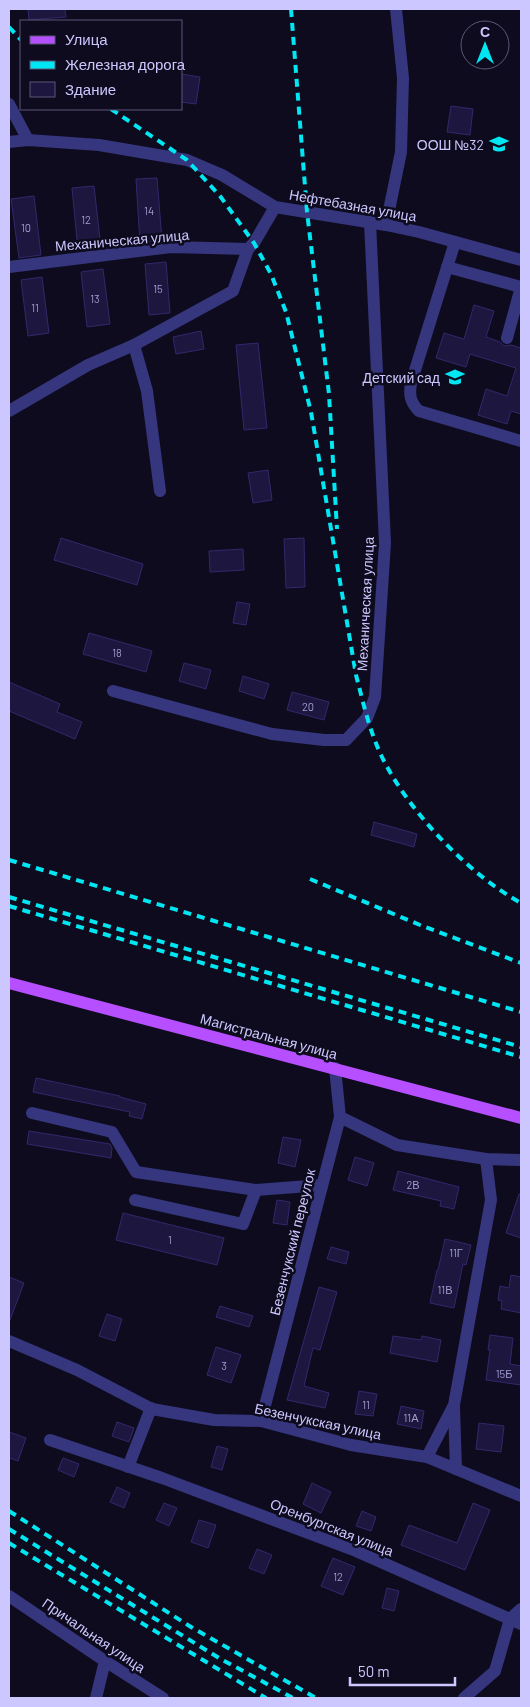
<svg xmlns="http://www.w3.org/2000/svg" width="530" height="1707" font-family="Barlow,sans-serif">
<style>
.building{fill:#1d173f;stroke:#32286c}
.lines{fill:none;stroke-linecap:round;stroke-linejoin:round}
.minor{stroke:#35367e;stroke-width:12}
.major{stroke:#b54fff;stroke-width:12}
.rail{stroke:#00e7f3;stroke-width:4;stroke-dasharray:8 6;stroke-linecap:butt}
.labels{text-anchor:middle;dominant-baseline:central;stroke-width:5;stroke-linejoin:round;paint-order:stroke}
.number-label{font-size:11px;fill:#a09ccf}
.poi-label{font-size:14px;fill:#ccc8ff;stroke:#0e0b1e;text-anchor:end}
.street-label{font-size:14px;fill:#ccc8ff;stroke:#0e0b1e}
</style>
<rect width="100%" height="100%" fill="#0e0b1e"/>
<g class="building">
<polygon points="28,9 65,9 66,17 29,20"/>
<polygon points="181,74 200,77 196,104 181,102"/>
<polygon points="451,106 473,109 470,135 447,132"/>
<polygon points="157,178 162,240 140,243 136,179"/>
<polygon points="94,186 101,248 78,250 72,188"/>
<polygon points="34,196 41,255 19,258 11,199"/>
<polygon points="166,262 170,313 149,315 145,264"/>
<polygon points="103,269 110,324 87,327 81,272"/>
<polygon points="42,277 49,333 28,336 21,280"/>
<polygon points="474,305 494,311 486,337 500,342 504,346 511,345 521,348 521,414 511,411 507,424 478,415 486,389 507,396 516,368 470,354 466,367 436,358 444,333 464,339"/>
<polygon points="201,331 204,349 176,354 173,337"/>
<polygon points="258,343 267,428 244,430 236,345"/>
<polygon points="268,470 272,500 253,503 248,473"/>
<polygon points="61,538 143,564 137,585 54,560"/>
<polygon points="304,538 305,587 286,588 284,539"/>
<polygon points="243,549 244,570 210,572 209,551"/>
<polygon points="237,602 250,604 246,625 233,623"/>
<polygon points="89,633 152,651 146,672 83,654"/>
<polygon points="184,663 211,670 206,689 179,681"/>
<polygon points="243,676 269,684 264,699 239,691"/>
<polygon points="9,682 60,704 57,712 82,722 75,739 9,711"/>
<polygon points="292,692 329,702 324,720 287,710"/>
<polygon points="374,822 417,834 414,847 371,835"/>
<polygon points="36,1078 120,1096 120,1097 146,1104 142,1119 129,1116 130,1112 33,1092"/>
<polygon points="29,1131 110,1144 112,1148 111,1158 27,1144"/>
<polygon points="283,1137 301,1140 295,1167 278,1163"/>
<polygon points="355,1157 374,1163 367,1186 348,1180"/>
<polygon points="398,1171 459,1187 454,1209 440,1206 441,1201 393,1190"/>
<polygon points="519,1194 521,1194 521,1238 506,1233"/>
<polygon points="277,1200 290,1202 287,1225 273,1223"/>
<polygon points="123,1213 224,1238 217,1265 116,1240"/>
<polygon points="445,1239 471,1245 466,1265 463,1264 454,1308 430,1303 437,1270 438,1270"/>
<polygon points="331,1247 349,1252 346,1264 327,1259"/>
<polygon points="511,1275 521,1277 521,1313 501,1309 502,1301 498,1300 500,1286 509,1288"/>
<polygon points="9,1277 24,1283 10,1320 9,1320"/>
<polygon points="319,1287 337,1292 320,1350 313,1348 304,1386 329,1393 325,1408 287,1400"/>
<polygon points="220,1306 253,1316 249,1327 216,1317"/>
<polygon points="107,1314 122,1319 115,1341 99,1336"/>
<polygon points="490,1335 513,1338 510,1364 521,1366 521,1385 486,1380 490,1350 488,1350"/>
<polygon points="393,1336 421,1340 422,1336 441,1340 437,1362 390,1353"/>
<polygon points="216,1347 241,1355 231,1383 207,1375"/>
<polygon points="359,1391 377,1394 373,1416 355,1414"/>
<polygon points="401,1406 424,1411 421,1429 397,1424"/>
<polygon points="117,1422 134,1428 129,1442 112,1436"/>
<polygon points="479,1423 504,1426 501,1452 476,1449"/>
<polygon points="9,1432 26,1438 18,1461 9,1458"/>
<polygon points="217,1446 228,1449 222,1470 211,1467"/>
<polygon points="63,1458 79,1464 74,1477 58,1470"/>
<polygon points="312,1483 331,1492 321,1513 303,1504"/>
<polygon points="117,1487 130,1493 124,1508 110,1502"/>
<polygon points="164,1503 177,1508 169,1526 156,1520"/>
<polygon points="473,1503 490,1510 465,1570 401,1545 409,1525 457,1543"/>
<polygon points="362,1511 376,1517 371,1531 356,1526"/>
<polygon points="199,1520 216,1525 208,1548 191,1542"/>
<polygon points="257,1549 272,1555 264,1574 249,1568"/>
<polygon points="333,1558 355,1567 343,1595 321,1586"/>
<polygon points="387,1588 399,1591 394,1611 382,1608"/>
</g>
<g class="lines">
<g class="minor">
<polyline points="9,104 28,140"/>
<polyline points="9,142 28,140 99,145 187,160 222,175 275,207 386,225 419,232 521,260"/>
<polyline points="386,225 401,152 403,78 396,9"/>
<path d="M455,242L411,383C409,395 410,402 419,411L521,441"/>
<polyline points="9,267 171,247 248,249 254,243 275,207"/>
<polyline points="447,267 521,287"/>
<polyline points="507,338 521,287"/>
<polyline points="134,345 147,391 160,491"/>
<polyline points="9,411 88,365 134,345 233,291 248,249"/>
<polyline points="113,691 272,734 324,740 346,740 367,718 375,697 385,543 370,222"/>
<polyline points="32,1113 112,1132 136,1172 256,1190 322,1185"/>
<polyline points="340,1117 397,1145 486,1159 521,1160"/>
<polyline points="135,1200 243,1224 256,1190"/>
<polyline points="9,1341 77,1370 152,1409 214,1420 261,1421 351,1445 427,1457 521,1496"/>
<polyline points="454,1408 456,1469"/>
<polyline points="261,1421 340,1117 335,1068"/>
<polyline points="50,1440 162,1478 356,1551 521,1624"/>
<polyline points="427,1457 454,1405 491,1200 486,1159"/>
<polyline points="128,1467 151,1408"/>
<polyline points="9,1596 105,1661 163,1698"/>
<polyline points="96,1698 105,1661"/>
<polyline points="464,1698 495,1671 510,1619 521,1609"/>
</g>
<polyline class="major" points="9,983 521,1118"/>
<g class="rail">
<polyline points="291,9 307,212 329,394 337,529"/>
<polyline points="9,27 21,40"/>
<path d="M111,109L187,160L220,196L254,243L271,274L286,312L311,412L356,675C363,702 369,729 381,755C407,810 468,874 521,903"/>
<polyline points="9,860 521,1012"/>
<polyline points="310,879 420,925 521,963"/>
<polyline points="9,897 521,1047"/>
<polyline points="9,906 521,1057"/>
<polyline points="9,1511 191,1627 316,1698"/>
<polyline points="9,1529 219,1658 293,1698"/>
<polyline points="9,1543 266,1698"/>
</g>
</g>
<defs>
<g id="school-bare" transform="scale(1.5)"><path d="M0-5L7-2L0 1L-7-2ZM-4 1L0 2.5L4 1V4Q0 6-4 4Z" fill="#00e7f3" stroke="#0e0b1e" stroke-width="2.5" paint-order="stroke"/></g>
</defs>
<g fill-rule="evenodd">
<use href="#school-bare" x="499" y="144"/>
<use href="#school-bare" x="455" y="377"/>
</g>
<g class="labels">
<g class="number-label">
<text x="149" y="210">14</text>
<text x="86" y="219">12</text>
<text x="26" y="227">10</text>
<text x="158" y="288">15</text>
<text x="95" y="298">13</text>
<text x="35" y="307">11</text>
<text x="117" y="652">18</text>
<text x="308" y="706">20</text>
<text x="413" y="1184">2В</text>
<text x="170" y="1239">1</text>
<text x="456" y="1252">11Г</text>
<text x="445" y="1289">11В</text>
<text x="224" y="1365">3</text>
<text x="504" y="1373">15Б</text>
<text x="366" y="1404">11</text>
<text x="411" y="1417">11А</text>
<text x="338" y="1576">12</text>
</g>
<g class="poi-label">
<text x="484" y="144">ООШ №32</text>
<text x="440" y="377">Детский сад</text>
</g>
<g class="street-label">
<text transform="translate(353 205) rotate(10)">Нефтебазная улица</text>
<text transform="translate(122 240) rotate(-5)">Механическая улица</text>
<text transform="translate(365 604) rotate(-87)">Механическая улица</text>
<text transform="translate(269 1036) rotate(15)">Магистральная улица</text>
<text transform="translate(292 1242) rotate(-76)">Безенчукский переулок</text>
<text transform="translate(318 1421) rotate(12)">Безенчукская улица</text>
<text transform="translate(332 1527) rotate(22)">Оренбургская улица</text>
<text transform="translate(94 1635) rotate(34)">Причальная улица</text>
</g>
</g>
<rect width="530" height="1707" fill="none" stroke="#ccc8ff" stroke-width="20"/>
<rect x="20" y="20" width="162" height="90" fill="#0e0b1e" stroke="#5a5778"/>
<rect x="30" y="36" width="25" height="8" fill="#b54fff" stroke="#5a5778"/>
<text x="65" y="45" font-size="15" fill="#ccc8ff">Улица</text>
<rect x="30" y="61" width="25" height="8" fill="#00e7f3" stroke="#5a5778"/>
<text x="65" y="70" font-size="15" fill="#ccc8ff">Железная дорога</text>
<rect x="30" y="82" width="25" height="15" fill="#1d173f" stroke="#5a5778"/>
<text x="65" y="95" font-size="15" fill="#ccc8ff">Здание</text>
<g transform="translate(485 45)"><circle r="24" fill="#0e0b1e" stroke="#5a5778"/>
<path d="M0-4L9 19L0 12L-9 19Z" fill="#00e7f3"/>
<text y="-8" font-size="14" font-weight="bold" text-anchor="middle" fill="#ccc8ff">С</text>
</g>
<path d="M350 1677v8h105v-8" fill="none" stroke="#ccc8ff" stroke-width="2.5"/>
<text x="358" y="1677" font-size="15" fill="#ccc8ff" stroke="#0e0b1e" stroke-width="4" paint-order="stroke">50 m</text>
</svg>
